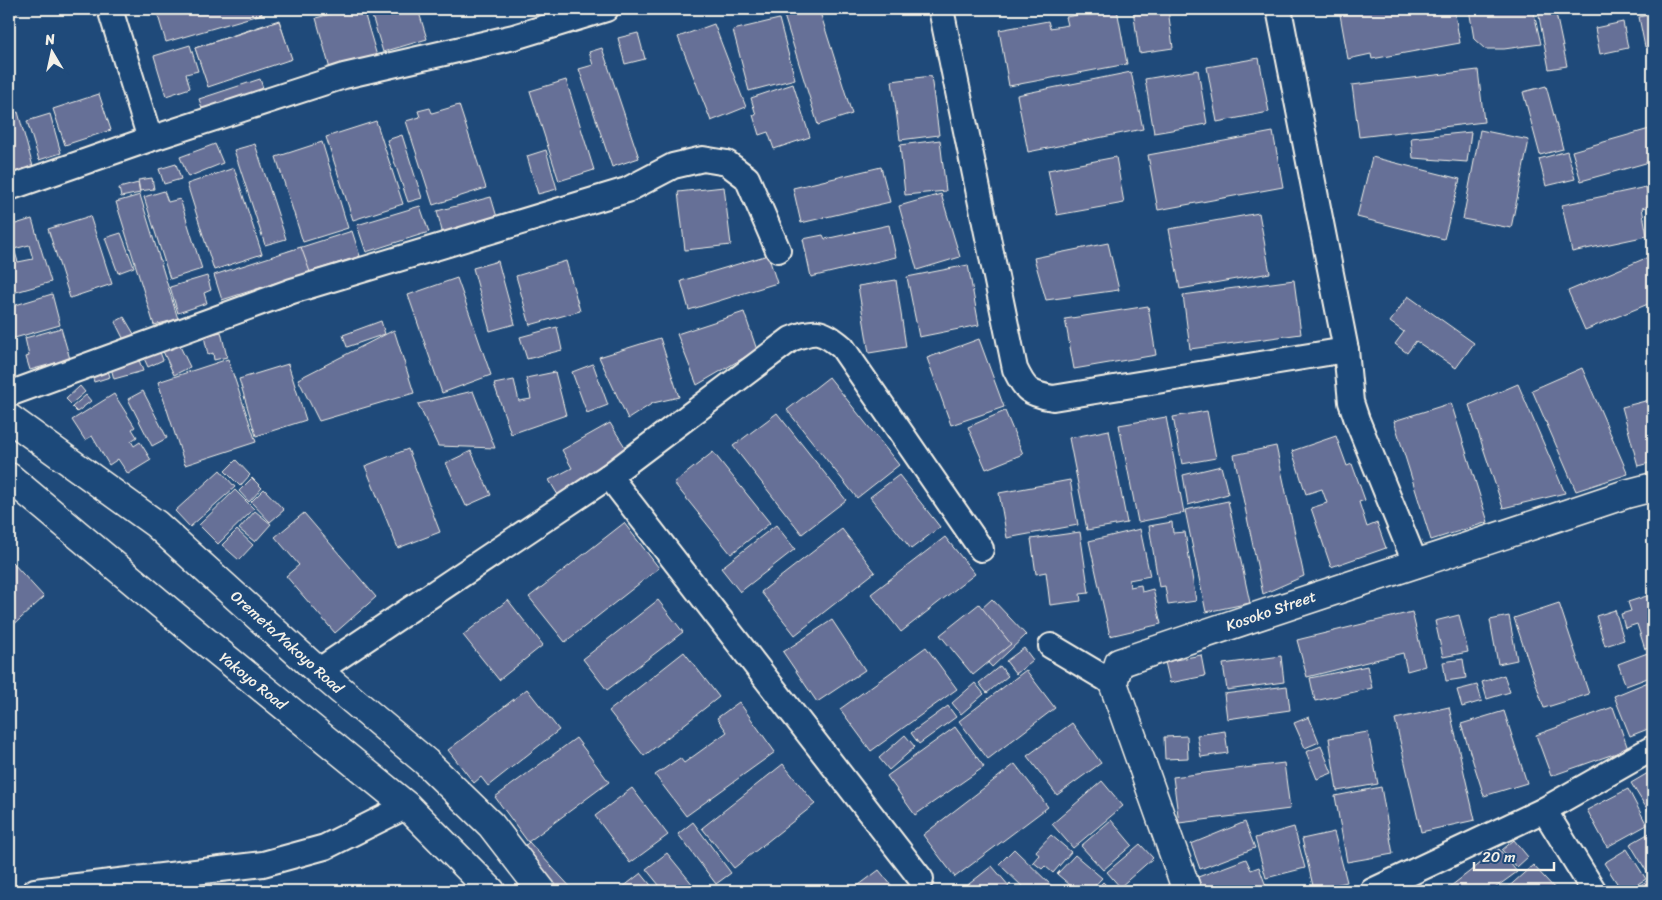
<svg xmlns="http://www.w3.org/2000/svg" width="1662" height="900" font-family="Sriracha,sans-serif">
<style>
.building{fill:#666f97;stroke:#f4f1e8;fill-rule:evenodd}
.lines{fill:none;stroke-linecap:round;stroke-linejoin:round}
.street-casing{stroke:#f4f1e8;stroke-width:28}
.secondary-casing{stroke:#f4f1e8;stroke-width:31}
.street{stroke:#1f4a7a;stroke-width:24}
.secondary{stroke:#1f4a7a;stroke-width:28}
.labels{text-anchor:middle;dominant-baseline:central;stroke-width:5;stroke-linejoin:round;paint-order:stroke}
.street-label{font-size:15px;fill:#f4f1e8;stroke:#1f4a7a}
</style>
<rect width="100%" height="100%" fill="#1f4a7a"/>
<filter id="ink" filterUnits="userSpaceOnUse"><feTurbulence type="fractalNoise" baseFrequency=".02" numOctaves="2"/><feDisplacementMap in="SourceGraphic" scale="10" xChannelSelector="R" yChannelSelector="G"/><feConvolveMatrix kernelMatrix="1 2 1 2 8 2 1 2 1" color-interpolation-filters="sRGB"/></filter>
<g filter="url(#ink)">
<g class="building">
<polygon points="9,9 24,9 15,13 9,14"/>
<polygon points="156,9 260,9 262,14 166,42"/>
<polygon points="347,9 363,9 377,56 330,69 316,18"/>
<polygon points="370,9 418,9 427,39 383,52"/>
<polygon points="782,9 819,9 852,114 818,125"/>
<polygon points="1110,9 1117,9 1127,64 1009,86 999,30 1048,21 1050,28 1068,25 1066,17"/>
<polygon points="1133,9 1168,9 1173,48 1139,53"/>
<polygon points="1339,9 1454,9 1460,43 1372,59 1371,54 1348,59"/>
<polygon points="1469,9 1533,9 1541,44 1504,49 1485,49 1474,39"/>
<polygon points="1547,9 1555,9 1567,66 1549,69 1538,11"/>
<polygon points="1653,14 1653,45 1645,47 1639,17"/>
<polygon points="779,19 795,79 749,91 733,30"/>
<polygon points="279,20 290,55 207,82 195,48"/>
<polygon points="279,21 292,59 208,87 195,48"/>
<polygon points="1623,22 1628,48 1600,54 1595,28"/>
<polygon points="714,24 746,107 711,121 678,37"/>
<polygon points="638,33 645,59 625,64 618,38"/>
<polygon points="190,45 198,71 186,74 190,88 166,96 154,56"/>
<polygon points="602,48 639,158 612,167 579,69 593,65 589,52"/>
<polygon points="1259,58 1269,112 1217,122 1207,67"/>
<polygon points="1198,70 1207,124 1154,133 1145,79"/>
<polygon points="1478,70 1484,122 1359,137 1352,85"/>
<polygon points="1131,72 1143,129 1028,152 1017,95"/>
<polygon points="931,76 939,135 900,140 892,81"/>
<polygon points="260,79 266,97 205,117 199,99"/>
<polygon points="566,80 594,170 559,181 530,91"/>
<polygon points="793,84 810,137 774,149 768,132 759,135 753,115 756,115 751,98"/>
<polygon points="1546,86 1563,149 1540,155 1523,92"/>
<polygon points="99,94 111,130 65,145 53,109"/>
<polygon points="459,105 486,188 433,205 406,121 420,117 418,111 430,108 432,113"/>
<polygon points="18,112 35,174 9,181 9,115"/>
<polygon points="50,114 61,153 39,160 27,121"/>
<polygon points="376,121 403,204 353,220 326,137"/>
<polygon points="1653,128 1653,161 1581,181 1572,151"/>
<polygon points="1480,130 1529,140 1511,228 1463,219"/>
<polygon points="1273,132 1283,187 1158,210 1148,155"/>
<polygon points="1471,132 1467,162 1413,158 1411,138"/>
<polygon points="402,135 422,198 408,202 387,140"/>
<polygon points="940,140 946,191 905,195 900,145"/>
<polygon points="322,142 348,228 303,242 276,157"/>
<polygon points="215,144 223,163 188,177 180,157"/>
<polygon points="255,144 286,239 265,245 234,150"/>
<polygon points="546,150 557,189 538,194 527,156"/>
<polygon points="1567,151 1575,179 1546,186 1539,159"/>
<polygon points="1116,157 1124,203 1057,215 1048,170"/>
<polygon points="1372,157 1460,179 1444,239 1357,217"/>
<polygon points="176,164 181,179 164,184 159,169"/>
<polygon points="881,167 890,202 801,223 793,188"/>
<polygon points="234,168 262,254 214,270 187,184"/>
<polygon points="152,178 154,189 140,191 138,180"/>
<polygon points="138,183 140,193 121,197 119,188"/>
<polygon points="724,187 731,245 685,250 678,192"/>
<polygon points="1646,187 1650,206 1642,208 1647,236 1572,252 1562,205"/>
<polygon points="164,191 168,202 180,199 202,269 170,279 144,197"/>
<polygon points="941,194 960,257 917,270 899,206"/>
<polygon points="140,195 178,319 154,325 116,202"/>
<polygon points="491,197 499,224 444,239 437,211"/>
<polygon points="420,206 429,232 366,252 357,225"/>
<polygon points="1259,213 1270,273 1180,289 1169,229"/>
<polygon points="90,216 112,284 70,298 48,229"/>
<path d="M32,219L51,282L9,294V226ZM29,245L33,259L18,262L14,249Z"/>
<polygon points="889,225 896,257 811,277 803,239 823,235 825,239"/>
<polygon points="352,231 360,256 294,277 286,252"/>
<polygon points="121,233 134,267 118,273 105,238"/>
<polygon points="1108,243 1119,290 1046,300 1034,258"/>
<polygon points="301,247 310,272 222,300 214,275"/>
<polygon points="768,255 777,283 689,310 681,281"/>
<polygon points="1653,255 1653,302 1585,330 1568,291"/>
<polygon points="498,261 515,324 490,331 473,268"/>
<polygon points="566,261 580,311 530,325 516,276"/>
<polygon points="968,265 979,325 919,337 907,277"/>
<polygon points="207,276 211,290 204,293 207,303 178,313 170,287"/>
<polygon points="457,278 491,375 442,393 408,295"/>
<polygon points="896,280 906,347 869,353 858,286"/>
<polygon points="1294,280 1301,334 1190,349 1183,295"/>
<polygon points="52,294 60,325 11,339 9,331 9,307"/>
<polygon points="1408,296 1474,343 1456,368 1416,341 1407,353 1395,344 1404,332 1390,322"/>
<polygon points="1148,306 1156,355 1074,369 1065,319"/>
<polygon points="744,312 757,350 697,385 677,334"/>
<polygon points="124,317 134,334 124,340 115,322"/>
<polygon points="381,321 385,334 347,347 343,335"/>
<polygon points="557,327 562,350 527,359 520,337"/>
<polygon points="61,328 70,359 30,370 26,357 29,356 25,338"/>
<polygon points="394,330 414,393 319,421 298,379"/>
<polygon points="221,332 227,357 214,360 213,353 208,355 204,336"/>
<polygon points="660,338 679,397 653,403 628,419 599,357"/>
<polygon points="979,339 1004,407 951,425 927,358"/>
<polygon points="177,340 190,367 174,375 161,347"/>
<polygon points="158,347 163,360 148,367 142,354"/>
<polygon points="228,359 256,442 185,465 158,382"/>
<polygon points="139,360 143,371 114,379 111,368"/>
<polygon points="106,364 110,377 94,382 90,368"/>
<polygon points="288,364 306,420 256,436 239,379"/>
<polygon points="593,364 608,405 587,413 572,372"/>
<polygon points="1582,368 1628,474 1576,491 1532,390"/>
<polygon points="555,372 566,415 511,434 494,384 514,380 519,401 531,399 526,378"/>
<polygon points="829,377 899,465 857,498 787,410"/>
<polygon points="1518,384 1565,493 1503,508 1469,405"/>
<polygon points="80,386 85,392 71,404 66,399"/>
<polygon points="143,391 167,438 152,446 128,399"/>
<polygon points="473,391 495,448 438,446 418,404"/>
<polygon points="114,394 135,427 132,429 137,437 131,441 134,446 140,442 151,460 128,474 118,459 109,465 92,436 85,440 72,420"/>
<polygon points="86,395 91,401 77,412 72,407"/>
<polygon points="1653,399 1653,462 1638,466 1622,407"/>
<polygon points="1451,403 1488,522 1431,540 1394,421"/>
<polygon points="1005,411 1023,454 986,469 968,427"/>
<polygon points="1207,411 1216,458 1182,464 1173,417"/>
<polygon points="777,413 846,500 802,534 733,446"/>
<polygon points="1166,417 1184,513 1138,522 1119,425"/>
<polygon points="610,423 627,450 558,495 549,480 572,468 562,450"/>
<polygon points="1109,430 1127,523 1087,530 1069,438"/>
<polygon points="1336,436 1347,466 1352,464 1365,500 1359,502 1367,527 1377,523 1386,548 1331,567 1311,508 1327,503 1322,489 1306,494 1292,451"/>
<polygon points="1276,446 1304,576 1263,594 1234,455"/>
<polygon points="408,449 440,532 398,548 365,466"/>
<polygon points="471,451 491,495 466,506 446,463"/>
<polygon points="713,452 770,523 731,554 674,483"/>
<polygon points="236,460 250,475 240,486 225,471"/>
<polygon points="1221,466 1228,494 1188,505 1183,475"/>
<polygon points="220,470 235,487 190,527 175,511"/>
<polygon points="899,475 940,527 911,549 870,497"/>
<polygon points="252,478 262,488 249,502 239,491"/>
<polygon points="1070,480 1078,525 1007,538 999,493"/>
<polygon points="264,489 284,510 270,522 251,502"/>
<polygon points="235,490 254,509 218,544 199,525"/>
<polygon points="1228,501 1250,603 1206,612 1185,510"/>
<polygon points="255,511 271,524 255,542 239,529"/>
<polygon points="304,513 376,597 335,633 286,576 299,565 275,537"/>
<polygon points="1172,522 1173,533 1185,532 1196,601 1168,605 1165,586 1159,587 1149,526"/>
<polygon points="624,523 659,568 565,642 529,597"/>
<polygon points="776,525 795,549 740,592 721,568"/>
<polygon points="842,529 875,572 795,635 761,592"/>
<polygon points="1140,529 1150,576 1129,580 1130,587 1141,585 1142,592 1153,589 1161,624 1110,636 1089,541"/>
<polygon points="237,530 253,545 239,560 222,545"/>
<polygon points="1080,532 1089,593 1080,594 1081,601 1050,605 1046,572 1036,574 1031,539"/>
<polygon points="945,537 975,574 901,632 871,594"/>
<polygon points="12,562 44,597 9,629 9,565"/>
<polygon points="1653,594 1653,646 1645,649 1637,624 1625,628 1621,614 1631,611 1628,602"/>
<polygon points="992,599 1026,635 992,667 958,630"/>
<polygon points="508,600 543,645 499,680 463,635"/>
<polygon points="658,600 683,632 607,690 583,659"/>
<polygon points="1559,603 1589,694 1544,708 1514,618"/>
<polygon points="979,604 1011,644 973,675 940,635"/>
<polygon points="1615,610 1624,640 1605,646 1596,616"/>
<polygon points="1412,612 1425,666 1407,671 1403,653 1307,677 1297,640"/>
<polygon points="1459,615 1468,652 1443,657 1435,621"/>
<polygon points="1509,616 1517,660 1498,664 1490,620"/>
<polygon points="832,620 865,670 817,702 783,652"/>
<polygon points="926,647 957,689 871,751 840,709"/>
<polygon points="1024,648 1033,660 1016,674 1006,661"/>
<polygon points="1653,651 1653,676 1626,686 1618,664"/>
<polygon points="684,652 719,697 644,756 609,711"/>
<polygon points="1201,655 1205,676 1170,683 1165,662"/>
<polygon points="1281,656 1284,682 1227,690 1223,664"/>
<polygon points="1463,659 1466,678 1446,681 1443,662"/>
<polygon points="1000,666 1008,676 987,693 979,683"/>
<polygon points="1367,666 1372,688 1315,701 1310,678"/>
<polygon points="1026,670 1055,708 988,759 959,721"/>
<polygon points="1504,675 1510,692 1487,699 1482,682"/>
<polygon points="1653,680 1653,727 1630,736 1614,696"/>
<polygon points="975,683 984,694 961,714 952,703"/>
<polygon points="1477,685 1482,701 1462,707 1457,690"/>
<polygon points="1287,686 1290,710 1227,719 1224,694"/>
<polygon points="527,689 559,730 488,786 481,777 474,783 448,750"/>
<polygon points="739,702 775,752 686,816 655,775 680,758 684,763 727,732 717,718"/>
<polygon points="948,706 956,717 919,744 911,733"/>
<polygon points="1449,707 1475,820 1421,832 1395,719"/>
<polygon points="1613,707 1628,749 1551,776 1536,735"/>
<polygon points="1504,711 1527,783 1484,796 1461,724"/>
<polygon points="1309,717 1319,742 1305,748 1294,723"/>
<polygon points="1072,723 1101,763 1057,795 1027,756"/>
<polygon points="955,727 984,767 915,815 887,776"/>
<polygon points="1225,731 1228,753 1201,757 1197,735"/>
<polygon points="1368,732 1378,784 1337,791 1329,738"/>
<polygon points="905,735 915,747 889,770 879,758"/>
<polygon points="1187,736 1188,758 1165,759 1164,737"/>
<polygon points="576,738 609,782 528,842 495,797"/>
<polygon points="1321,746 1332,773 1317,779 1306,752"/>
<polygon points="1284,763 1290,809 1179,823 1173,777"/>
<polygon points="783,764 815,804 734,868 702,828"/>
<polygon points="1015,764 1048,807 955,877 923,835"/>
<polygon points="1653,770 1653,816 1652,817 1631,783"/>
<polygon points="1102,781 1123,806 1073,848 1052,824"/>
<polygon points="1381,787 1393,854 1347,862 1335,796"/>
<polygon points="632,788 668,835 630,863 595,816"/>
<polygon points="1628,789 1647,825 1607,847 1587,810"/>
<polygon points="1111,820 1132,845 1103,870 1081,846"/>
<polygon points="693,822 731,873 716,884 678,834"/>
<polygon points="1245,822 1255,848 1200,869 1191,844"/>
<polygon points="1294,827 1305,868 1266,878 1255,838"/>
<polygon points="1653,831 1653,869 1647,872 1630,844"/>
<polygon points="1334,832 1347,882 1314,890 1302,839"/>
<polygon points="1051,835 1071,852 1053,873 1045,866 1042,869 1033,862 1039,855 1036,851"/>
<polygon points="1514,840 1528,857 1517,867 1502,850"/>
<polygon points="529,842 574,891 550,891 516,854"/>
<polygon points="1140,844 1153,858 1120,887 1107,872"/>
<polygon points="1014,849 1057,891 1027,891 999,864"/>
<polygon points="1499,849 1517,872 1491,891 1449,891 1447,889"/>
<polygon points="1627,849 1646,879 1626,891 1622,891 1604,863"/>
<polygon points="667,853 698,891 618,891 641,873 654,889 659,885 646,869"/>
<polygon points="1075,855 1102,878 1090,891 1077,891 1057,874"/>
<polygon points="1246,859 1251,870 1259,867 1267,889 1262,891 1247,891 1246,888 1237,891 1203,891 1198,877"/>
<polygon points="1533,865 1557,891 1504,891"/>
<polygon points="992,866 1009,886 1003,891 960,891"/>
<polygon points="879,870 896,891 851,891"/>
<polygon points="1648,880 1653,888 1653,891 1632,891"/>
<polygon points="1103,882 1112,891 1094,891"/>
</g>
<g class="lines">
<g class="street-casing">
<g id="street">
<polyline points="110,9 150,139"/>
<path d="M941,9L1015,369C1025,390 1029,394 1053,398L1346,350"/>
<polyline points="1279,9 1346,350 1351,402 1357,420 1416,565"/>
<polyline points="9,188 150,139 344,76 514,37 606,9"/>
<polyline points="9,394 292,291 627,190 673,166 703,159 727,163 747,178 778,250"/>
<polyline points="609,476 921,879"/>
<polyline points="1051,646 1113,683"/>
<path d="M318,671L609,476L791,339C815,330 820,329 842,347L981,549"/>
<polyline points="1544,810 1594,891"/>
<polyline points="35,891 263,864 325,847 407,806"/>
<polyline points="1372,891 1544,810 1653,748"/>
</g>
</g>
<g class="secondary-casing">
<g id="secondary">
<polyline points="9,418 156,524 318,671 426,762 491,825 542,891"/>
<polyline points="9,477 200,637 407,806 491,891"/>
<path d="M1187,891L1113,683L1119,663C1287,605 1457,551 1626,494L1653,487"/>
</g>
</g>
<use href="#street" class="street"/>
<use href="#secondary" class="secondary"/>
</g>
</g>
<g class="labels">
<g class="street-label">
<text transform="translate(1271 611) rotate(-19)">Kosoko Street</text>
<text transform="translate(287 642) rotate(42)">Oremeta/Yakoyo Road</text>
<text transform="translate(253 681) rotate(39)">Yakoyo Road</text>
</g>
</g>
<rect width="1662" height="900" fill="none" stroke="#1f4a7a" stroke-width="30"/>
<rect x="15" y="15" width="1632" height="870" fill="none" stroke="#f4f1e8" stroke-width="2" filter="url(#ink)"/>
<g transform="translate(52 52) rotate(351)" stroke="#1f4a7a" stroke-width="4" paint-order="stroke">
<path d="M0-4L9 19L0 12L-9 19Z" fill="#f4f1e8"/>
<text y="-8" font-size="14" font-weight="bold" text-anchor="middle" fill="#f4f1e8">N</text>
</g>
<path d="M1474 862v8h80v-8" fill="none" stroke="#f4f1e8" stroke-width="2.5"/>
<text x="1482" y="862" font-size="15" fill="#f4f1e8" stroke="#1f4a7a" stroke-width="4" paint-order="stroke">20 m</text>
</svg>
